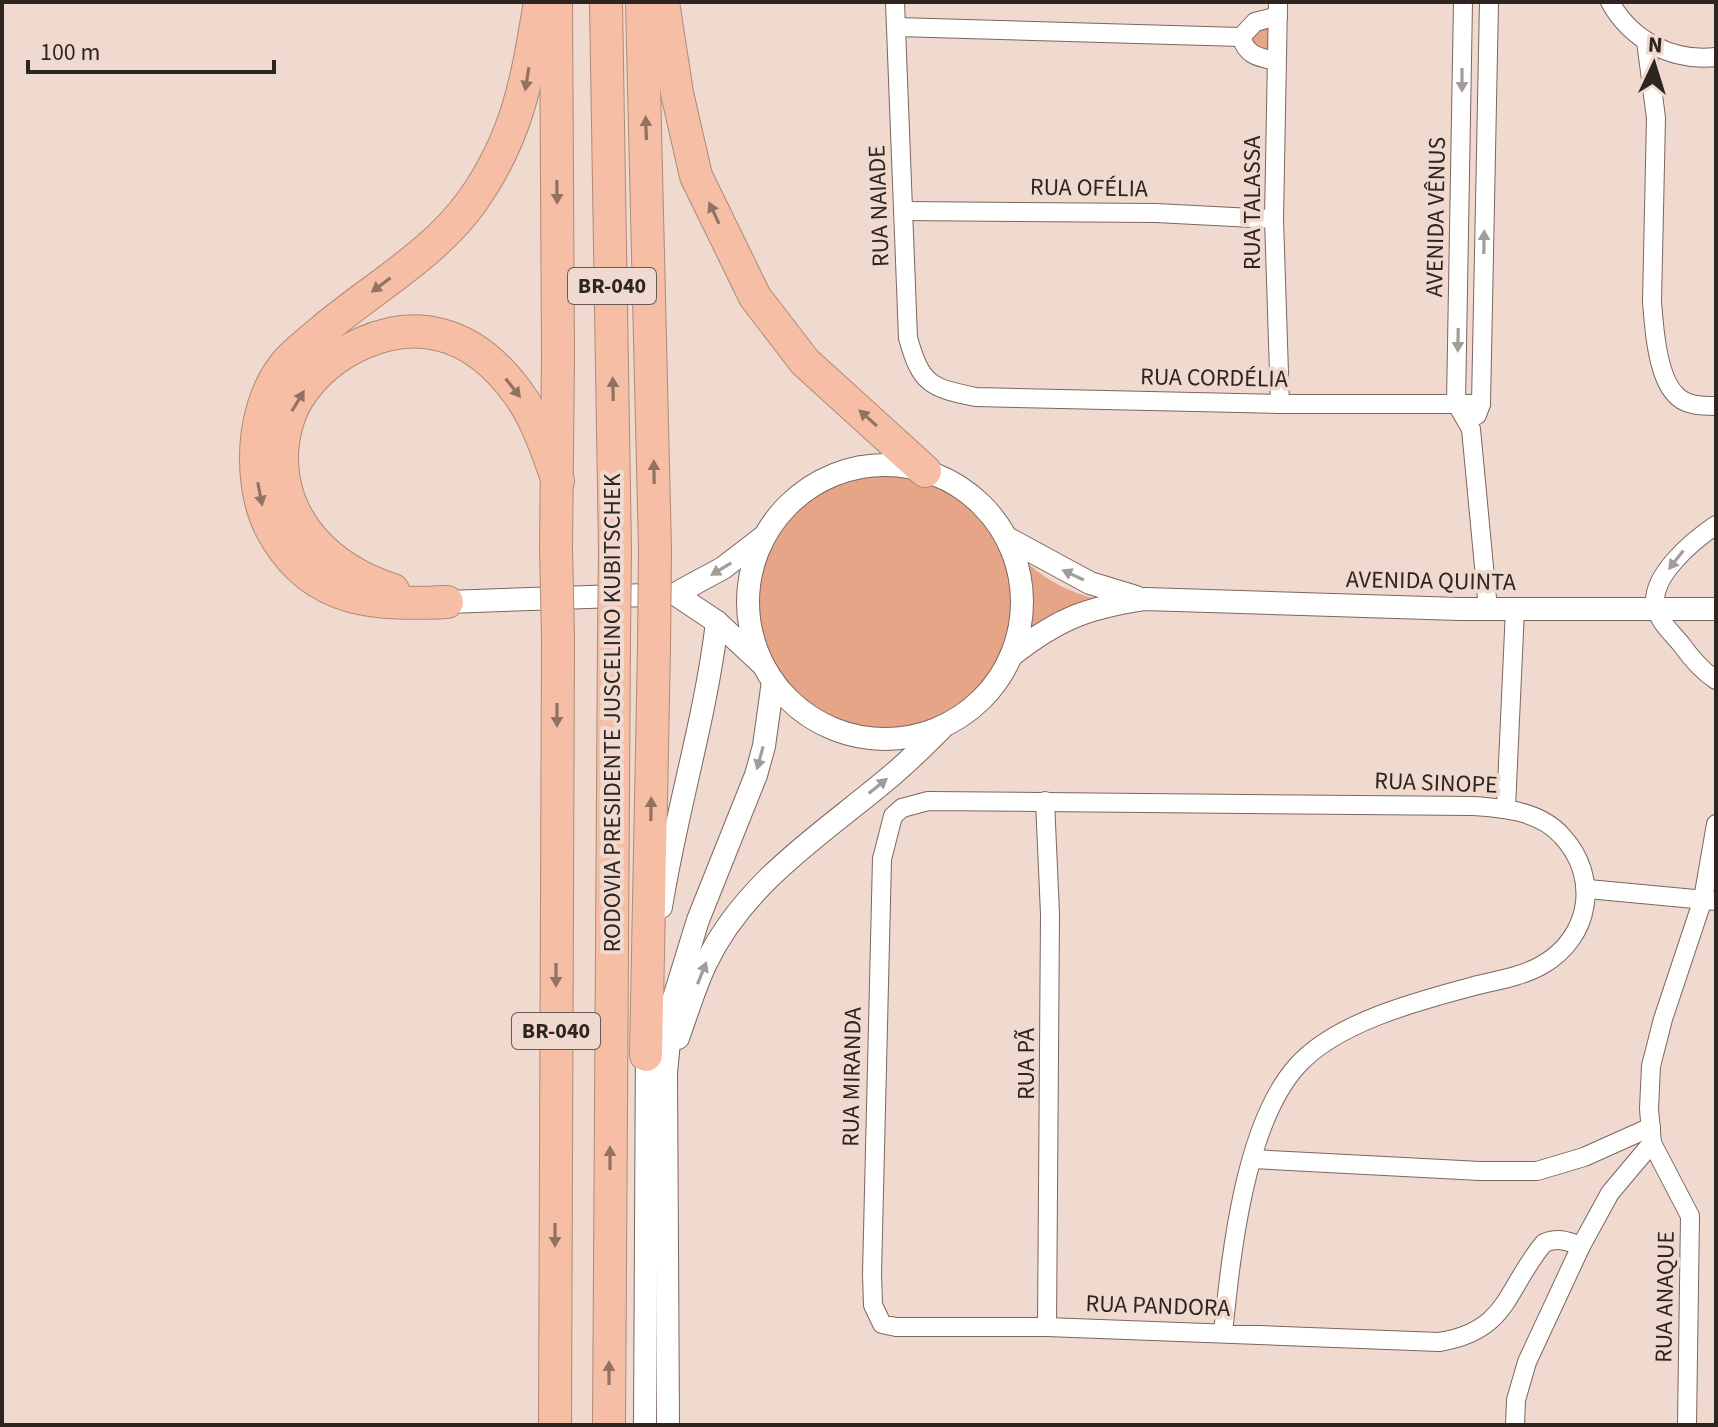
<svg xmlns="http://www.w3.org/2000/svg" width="1718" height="1427" font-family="'Source Sans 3',sans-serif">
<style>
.green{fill:#e6a587}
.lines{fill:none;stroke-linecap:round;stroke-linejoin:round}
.minor-casing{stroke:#7b675e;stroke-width:20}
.tertiary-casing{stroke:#7b675e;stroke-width:24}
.motorway-casing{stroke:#b08977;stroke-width:34}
.minor{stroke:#fff;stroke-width:18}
.tertiary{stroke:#fff;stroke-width:22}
.motorway{stroke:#f6bfa5;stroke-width:32}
.motorway-bridge-casing{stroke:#b08977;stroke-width:34;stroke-linecap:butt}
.motorway-bridge{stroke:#f6bfa5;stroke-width:32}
.oneway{fill:#927263}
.oneway2{fill:#a19d9b}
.labels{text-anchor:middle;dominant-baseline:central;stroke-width:8;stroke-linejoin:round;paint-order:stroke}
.shield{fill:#f0d9ce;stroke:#685b55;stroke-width:2}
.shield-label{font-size:22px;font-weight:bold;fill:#2e2521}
.street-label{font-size:24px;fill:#2e2521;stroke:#f0d9ce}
</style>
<rect width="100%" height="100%" fill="#f0d9ce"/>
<g class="green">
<polygon points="1267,24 1277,45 1261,55 1247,36"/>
<circle cx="883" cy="601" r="128"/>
<path d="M1023,559C1046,580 1067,592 1098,599L1047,617L1022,638L1031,608L1033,584Z"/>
</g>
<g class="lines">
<g class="minor-casing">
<g id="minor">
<path d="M895,2L908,338C921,384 930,388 976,397L1280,404H1481"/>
<polyline points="1278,2 1274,219 1280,404"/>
<polyline points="1463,2 1456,403 1471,429 1488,609"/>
<path d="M1610,2C1631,40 1672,62 1716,57"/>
<polyline points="897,27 1241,37"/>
<path d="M1241,37C1247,56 1258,57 1276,61"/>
<polyline points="1241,37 1255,22 1278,16"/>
<path d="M1646,41L1656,118L1652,302C1654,327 1657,375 1675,394C1685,406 1702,406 1716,406"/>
<polyline points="903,211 1156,213 1274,219"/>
<polyline points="1477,415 1481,404 1489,2"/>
<path d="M1716,525C1694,540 1648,577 1656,608C1660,623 1672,633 1681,644C1691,658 1702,671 1716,680"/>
<polyline points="1045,801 1050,914 1047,1327"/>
<polyline points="1506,808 1515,609"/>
<polyline points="1588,889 1716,901"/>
<polyline points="1253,1159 1480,1171 1537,1171 1584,1157 1651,1127"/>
<path d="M1223,1333C1231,1256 1244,1125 1297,1066C1337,1021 1422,1000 1478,985C1499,980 1523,976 1542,965C1591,937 1600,877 1562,836C1540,811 1504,808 1473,806L928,801L902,808L893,816L882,859L872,1274L873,1305L882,1324L896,1327H1047L1439,1342C1509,1331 1506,1288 1544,1243C1558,1237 1567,1241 1581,1246"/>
<polyline points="1515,1425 1516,1400 1527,1362 1581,1246 1610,1193 1652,1143"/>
<polyline points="1687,1425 1690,1216 1652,1143 1649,1109 1651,1066 1663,1019 1703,899 1716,824"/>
</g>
</g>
<g class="tertiary-casing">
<g id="tertiary">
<circle cx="885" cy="602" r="137"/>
<polyline points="1007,538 1090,583 1136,597"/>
<polyline points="675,594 717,622 761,663"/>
<polyline points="447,602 675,594 723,568 762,538"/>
<path d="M1012,655C1058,619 1086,608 1145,599L1459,609H1716"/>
<path d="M661,907C676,812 706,717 717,622"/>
<path d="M678,1038C687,1013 695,986 706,963C746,880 824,833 891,776C909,761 925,745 941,729"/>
<polyline points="645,1425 647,1041"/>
<polyline points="668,1425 666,1073 673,1001 698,920 756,775 764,746 773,681"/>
</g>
</g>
<g class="motorway-casing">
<g id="motorway">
<polyline points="556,2 558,356 556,549"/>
<polyline points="606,2 615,551"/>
<polyline points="642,2 655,550"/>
<polyline points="663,2 677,93 696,176 755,297 805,362 925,471"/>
<path d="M393,590C331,570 281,524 282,455C283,433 289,410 302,392C331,351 390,321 441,335C473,343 499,367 518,393C537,419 547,451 558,481"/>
<path d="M447,602C378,605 317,604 277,539C262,516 256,486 256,458C256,425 265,388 287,362C297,351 311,340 323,330C373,288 435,254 473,200C519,134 527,79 540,2"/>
<polyline points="646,1055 654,647"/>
<polyline points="555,1425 558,637"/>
<polyline points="609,1425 614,635"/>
</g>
</g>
<use href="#minor" class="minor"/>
<use href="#tertiary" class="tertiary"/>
<use href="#motorway" class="motorway"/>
<g class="motorway-bridge-casing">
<g id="motorway-bridge">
<polyline points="556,549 558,637"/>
<polyline points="614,635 615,551"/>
<polyline points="654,647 655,550"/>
</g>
</g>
<use href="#motorway-bridge" class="motorway-bridge"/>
</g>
<defs><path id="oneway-solid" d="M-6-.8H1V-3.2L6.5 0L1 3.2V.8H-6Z" transform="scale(2)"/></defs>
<g class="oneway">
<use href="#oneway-solid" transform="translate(527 79) rotate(99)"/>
<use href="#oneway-solid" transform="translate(646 128) rotate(-92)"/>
<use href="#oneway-solid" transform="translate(557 192) rotate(89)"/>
<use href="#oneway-solid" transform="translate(714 213) rotate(-115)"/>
<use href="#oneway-solid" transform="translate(381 285) rotate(143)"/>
<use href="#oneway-solid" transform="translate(513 388) rotate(52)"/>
<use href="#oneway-solid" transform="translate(613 389) rotate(-91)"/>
<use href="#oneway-solid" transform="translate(298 401) rotate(-59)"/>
<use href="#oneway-solid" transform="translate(868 418) rotate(-138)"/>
<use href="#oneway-solid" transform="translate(654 472) rotate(-91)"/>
<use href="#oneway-solid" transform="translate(260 494) rotate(79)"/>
<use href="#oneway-solid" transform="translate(557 715) rotate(90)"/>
<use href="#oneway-solid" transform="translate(651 809) rotate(-89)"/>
<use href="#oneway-solid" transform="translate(556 975) rotate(90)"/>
<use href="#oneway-solid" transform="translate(610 1158) rotate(-90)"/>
<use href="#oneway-solid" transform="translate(555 1235) rotate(90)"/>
<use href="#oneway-solid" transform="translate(609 1373) rotate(-90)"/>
</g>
<g class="oneway2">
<use href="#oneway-solid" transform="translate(1462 80) rotate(90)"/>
<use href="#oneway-solid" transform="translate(1484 242) rotate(-89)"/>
<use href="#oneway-solid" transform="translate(1458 340) rotate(91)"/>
<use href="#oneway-solid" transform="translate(1676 560) rotate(128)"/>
<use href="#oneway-solid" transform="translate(721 569) rotate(149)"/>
<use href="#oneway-solid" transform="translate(1073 575) rotate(-155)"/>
<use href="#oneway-solid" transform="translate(760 758) rotate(105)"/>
<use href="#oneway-solid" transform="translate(878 786) rotate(-39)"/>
<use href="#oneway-solid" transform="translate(702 973) rotate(-68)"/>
</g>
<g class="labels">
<g class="shield">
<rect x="568" y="268" width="88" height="36" rx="6"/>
<rect x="512" y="1013" width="88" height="36" rx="6"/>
</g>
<g class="shield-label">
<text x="612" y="286">BR-040</text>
<text x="556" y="1031">BR-040</text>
</g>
<g class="street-label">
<text transform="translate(1089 188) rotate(1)">RUA OFÉLIA</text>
<text transform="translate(1252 203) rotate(-90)">RUA TALASSA</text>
<text transform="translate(879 206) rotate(-92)">RUA NAIADE</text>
<text transform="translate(1436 217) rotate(-89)">AVENIDA VÊNUS</text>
<text transform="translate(1214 378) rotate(1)">RUA CORDÉLIA</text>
<text transform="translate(1431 581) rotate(1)">AVENIDA QUINTA</text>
<text transform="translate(612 713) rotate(-90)">RODOVIA PRESIDENTE JUSCELINO KUBITSCHEK</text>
<text transform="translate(1436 783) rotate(2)">RUA SINOPE</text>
<text transform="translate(1026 1064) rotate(-90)">RUA PÃ</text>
<text transform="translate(852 1077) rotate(-89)">RUA MIRANDA</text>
<text transform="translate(1665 1297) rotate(-89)">RUA ANAQUE</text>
<text transform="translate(1158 1306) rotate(2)">RUA PANDORA</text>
</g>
</g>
<rect width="1718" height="1427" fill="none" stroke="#2e2521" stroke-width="8"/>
<g transform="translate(1654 64) rotate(4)" stroke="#f0d9ce" stroke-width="6" paint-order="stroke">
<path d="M0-6L14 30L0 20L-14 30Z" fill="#2e2521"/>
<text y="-12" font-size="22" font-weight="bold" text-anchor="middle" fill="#2e2521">N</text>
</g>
<path d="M28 60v12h246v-12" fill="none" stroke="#2e2521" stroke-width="4"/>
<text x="40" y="60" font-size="24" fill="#2e2521" stroke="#f0d9ce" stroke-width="6" paint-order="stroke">100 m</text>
</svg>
